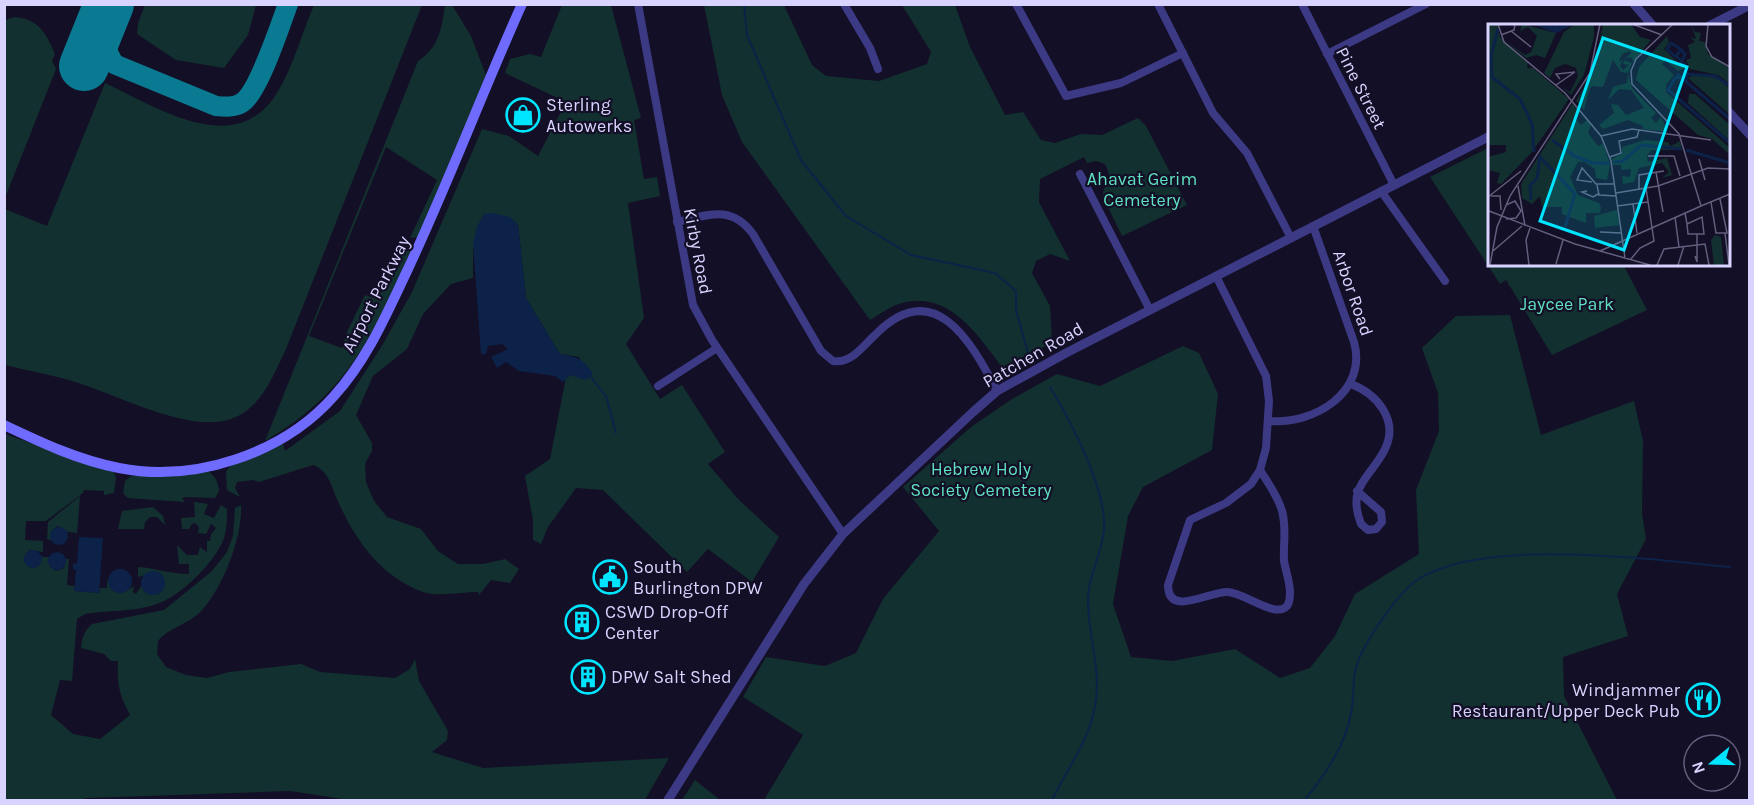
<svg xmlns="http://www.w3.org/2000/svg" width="1754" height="805" font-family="Karla,sans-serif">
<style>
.green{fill:#12302f}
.water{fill:#0c2248}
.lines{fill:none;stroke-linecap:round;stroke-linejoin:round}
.stream{stroke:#0c2248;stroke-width:2}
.taxiway{stroke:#0a7a92;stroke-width:20}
.runway{stroke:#0a7a92;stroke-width:50}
.minor{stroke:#3d3a85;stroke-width:8}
.tertiary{stroke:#3d3a85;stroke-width:9}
.secondary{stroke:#6f6bff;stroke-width:10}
.labels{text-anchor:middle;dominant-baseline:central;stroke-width:4.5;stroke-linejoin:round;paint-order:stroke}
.street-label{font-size:18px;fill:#d9d4ff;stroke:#130f26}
.poi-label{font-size:18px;fill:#d9d4ff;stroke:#130f26;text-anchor:start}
.park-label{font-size:18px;fill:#5fe0c0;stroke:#130f26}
.inset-river{fill:none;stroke:#0c2248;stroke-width:3}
.inset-road{fill:none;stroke:#625e7d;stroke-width:1.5}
.view{fill:#00e5ff;fill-opacity:0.15;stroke:#00e5ff;stroke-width:3}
.inset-edge{fill:none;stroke:#d9d4ff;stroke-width:3}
</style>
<rect width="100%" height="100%" fill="#130f26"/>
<g class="green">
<polygon points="145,5 145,4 256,5 248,35 224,68 176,60 137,34 138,23"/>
<path d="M314,5H422L286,349C273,376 261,409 231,419C188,434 114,393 72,381C50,374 27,371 5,365V209L47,226L105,83C157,107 235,160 277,93C293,67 302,33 314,5Z"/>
<path d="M445,5H452L471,36L486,75L419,237L410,238L437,180L386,147L309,336L342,348L347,332L365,295L371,297L397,245L403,243L411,251C371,336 351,391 265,441L418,61C439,48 442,27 445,5Z"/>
<path d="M562,5H611L641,118L634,120L644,179L657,177L660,196L628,203L644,318L626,344L660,399L682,385L725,452L708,464L738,499L779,537L752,582L708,549L687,572L603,490L576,488L548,527L541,544L533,540V520L525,476L550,459L566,377L570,375L586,379L579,357L560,354L526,298L518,225L484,214C472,236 473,254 473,278L451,284L423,314L407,349L373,376L356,415L372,443V451L365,464L366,482L374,501L387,517L421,529L438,551L458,564H483L505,559L519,569L510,583L491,580L479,595L478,592C464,592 435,597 423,592C378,575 354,538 336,497C331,483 327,470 313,465L259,482L253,480L237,482L235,488L240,497L227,490L226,472L230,466L283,443L285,451L340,411L383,344L412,292L482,129L509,136L538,156L566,102L505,73L510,59L530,54L541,57Z"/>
<path d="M704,5H784L812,65L826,76L879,81L927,64L931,52L902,5H955L970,47L1005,115L1023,112L1041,140L1055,143L1081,134L1102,135L1138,118L1146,126L1187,205L1122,236L1103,197C1102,183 1115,183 1105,164L1096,161L1087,163L1084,157L1114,142L1040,179L1039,202L1070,261L1050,254L1036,261L1032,273L1050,306L1052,343L1002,367C977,334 947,288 899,304C889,307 879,315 870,320L742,142L722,95Z"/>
<path d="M14,17C39,19 46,33 55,54L52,61L56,69L5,198V20Z"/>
<polygon points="1490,147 1490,264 1623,264 1647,310 1552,355 1506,280 1500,284 1430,177"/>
<polygon points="1510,315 1541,435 1634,401 1643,441 1642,513 1646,539 1617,594 1628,636 1563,657 1564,696 1617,800 764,800 803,735 743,697 766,657 825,666 856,653 883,599 939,531 903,487 971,427 1012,399 1057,374 1100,386 1183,346 1199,353 1218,394 1212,450 1143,487 1128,516 1113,604 1131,657 1172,661 1235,649 1280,678 1310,668 1335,636 1355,594 1419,554 1416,490 1439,431 1438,393 1422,348 1456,316"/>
<path d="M5,434L114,472L116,478L114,493L104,495V491L84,490L83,493L46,521H26L25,540L43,541V552L29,550L24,558L25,563L38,567L42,557H49V566L56,571L64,568L66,559H69L67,585L74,586V591L99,593L100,588H107V579L110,587L129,589L134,586L133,592L136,594L141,586L151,595L159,594L163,576L156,572L138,577V567C156,568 171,574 189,574V564H179L177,545L187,555H198L200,547L207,552V541H210L211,534L216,528L211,524L206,534L198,533L199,527L195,523L192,524L189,529H182L181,518L195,517L194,502L208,504L204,514L214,518L221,505L227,509C227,521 227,534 221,545C211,565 183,593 162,602C139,612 110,610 85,614L77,619L72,681L60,680L51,715L73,734L100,739L130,715C119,694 117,685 118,661H111L104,654L81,648C82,638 84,631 92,624L164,610L212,571L227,552L233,536L235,508L241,505C243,537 221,594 197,615C185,625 167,629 158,641L157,654L166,667L186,675L207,678L229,672L301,664L320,672L395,678L410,669L415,659L419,681L448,731L447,740L432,752L483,768L669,758L645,800H349L290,791L88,798L77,800H5Z"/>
<path d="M208,471C216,477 218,482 219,491L215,498L185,497L182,498L185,502L128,498L123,493L125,481L131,476Z"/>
<polygon points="80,496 77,533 68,532 58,526 51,531 51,540 47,539 48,522"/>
<polygon points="153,507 163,516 165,525 157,517 150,517 145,522 144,529 118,529 122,511"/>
<polygon points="695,780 720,800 682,800"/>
</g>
<g class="water">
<path d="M493,213L510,217L518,224L526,298L560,354C576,357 584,358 593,374L586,380L570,375L563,382L555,376L519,371L506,362L497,368L491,357L508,349L502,344L488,346L486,354H481L473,243L477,227L484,214Z"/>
<circle cx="59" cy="536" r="9"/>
<polygon points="79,537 103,538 99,593 74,591 76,570 73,569 73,564 77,563"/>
<circle cx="33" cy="559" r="9"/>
<circle cx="57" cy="561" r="9"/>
<circle cx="120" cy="581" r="12"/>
<circle cx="153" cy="583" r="12"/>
</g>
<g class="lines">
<g class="stream">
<polyline points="744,4 747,35 801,160 846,216 911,255 995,273 1016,291 1016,310 1028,353"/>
<polyline points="590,376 606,396 616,433"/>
<path d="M1050,387C1071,421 1107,490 1104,530C1102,553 1089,574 1088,597C1087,632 1102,670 1095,706C1089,741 1067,769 1052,800"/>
<path d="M1305,800C1325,774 1345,747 1351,713C1355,693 1351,675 1360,656C1370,635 1398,593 1417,580C1483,536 1652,560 1730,567"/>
</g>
<path class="taxiway" d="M101,24L106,49L114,64L216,106C225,107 235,108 243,102C259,90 280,26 288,4"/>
<polyline class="runway" points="84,66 109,4"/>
<g class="minor">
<polyline points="638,4 693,305 712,340 843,534"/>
<polyline points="844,4 870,48 878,69"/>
<polyline points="1016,4 1066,96 1121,83 1183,53"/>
<polyline points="1158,4 1213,113 1247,153 1291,238"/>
<polyline points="1302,4 1394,185"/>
<polyline points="1327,54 1426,4"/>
<polyline points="1080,174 1150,310"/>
<polyline points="1381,191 1445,281"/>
<path d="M677,222C708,215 731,204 753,234L821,351L833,361C851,364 862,347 874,336C933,275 970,339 997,391"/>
<path d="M1216,276L1266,376L1269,401L1266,448L1260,470L1251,484L1226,503L1190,520L1168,585C1168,618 1209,591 1228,592C1245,593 1276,619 1287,606C1290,602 1290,598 1290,593C1290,582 1286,572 1284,561C1283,544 1287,528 1282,511C1278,496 1268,483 1260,470"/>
<path d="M1351,384C1377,394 1399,420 1385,449C1371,478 1346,485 1361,524L1368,530L1376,529L1382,522L1381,512L1357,491"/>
<polyline points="658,386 717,348"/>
<path d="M1269,421C1314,425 1368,392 1354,342L1313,226"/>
</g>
<g class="tertiary">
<polyline points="1634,4 1653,26"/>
<polyline points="1709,26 1750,5"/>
<polyline points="1728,111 1750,135"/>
<polyline points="668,800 804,584 843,534 973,412 997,391 1066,353 1490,136"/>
</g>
<path class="secondary" d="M4,425C42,443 78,460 119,468C194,483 283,454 334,396C367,360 386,315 407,271C448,184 482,93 522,4"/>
</g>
<defs>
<g id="shop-ring" transform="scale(1.725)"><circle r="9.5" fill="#130f26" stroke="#00e5ff" stroke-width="1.5"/><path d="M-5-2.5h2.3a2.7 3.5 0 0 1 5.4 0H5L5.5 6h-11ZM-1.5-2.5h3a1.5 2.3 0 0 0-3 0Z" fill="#00e5ff"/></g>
<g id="civic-ring" transform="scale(1.725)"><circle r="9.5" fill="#130f26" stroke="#00e5ff" stroke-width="1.5"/><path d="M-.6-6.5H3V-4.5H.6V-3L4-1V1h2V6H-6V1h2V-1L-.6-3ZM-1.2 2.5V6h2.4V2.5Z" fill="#00e5ff"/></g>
<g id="building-ring" transform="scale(1.725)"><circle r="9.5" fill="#130f26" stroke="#00e5ff" stroke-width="1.5"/><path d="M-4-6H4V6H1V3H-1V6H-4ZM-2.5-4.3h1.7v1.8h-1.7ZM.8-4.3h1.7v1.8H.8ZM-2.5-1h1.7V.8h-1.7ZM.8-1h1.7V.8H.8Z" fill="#00e5ff"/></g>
<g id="restaurant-ring" transform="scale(1.725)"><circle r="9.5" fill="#130f26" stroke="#00e5ff" stroke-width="1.5"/><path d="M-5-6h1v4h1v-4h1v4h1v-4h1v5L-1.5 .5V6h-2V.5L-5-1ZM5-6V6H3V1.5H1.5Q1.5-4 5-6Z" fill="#00e5ff"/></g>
</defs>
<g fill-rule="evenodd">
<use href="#shop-ring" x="523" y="115"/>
<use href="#civic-ring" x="610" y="577"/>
<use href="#building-ring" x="582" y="622"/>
<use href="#building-ring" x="588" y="677"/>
<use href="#restaurant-ring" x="1703" y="700"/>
</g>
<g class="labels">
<g class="street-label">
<text transform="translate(1361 88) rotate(63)">Pine Street</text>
<text transform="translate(698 251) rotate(79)">Kirby Road</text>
<text transform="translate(1353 293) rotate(71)">Arbor Road</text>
<text transform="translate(376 294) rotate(-63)">Airport Parkway</text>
<text transform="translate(1033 355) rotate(-30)">Patchen Road</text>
</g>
<g class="poi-label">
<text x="546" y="105">Sterling<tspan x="546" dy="21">Autowerks</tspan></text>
<text x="633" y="567">South<tspan x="633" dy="21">Burlington DPW</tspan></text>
<text x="605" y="612">CSWD Drop-Off<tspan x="605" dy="21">Center</tspan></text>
<text x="611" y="677">DPW Salt Shed</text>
<text x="1680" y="690" text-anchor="end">Windjammer<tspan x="1680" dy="21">Restaurant/Upper Deck Pub</tspan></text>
</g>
<g class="park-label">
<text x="1142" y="179">Ahavat Gerim<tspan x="1142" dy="21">Cemetery</tspan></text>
<text x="1567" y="304">Jaycee Park</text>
<text x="981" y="469">Hebrew Holy<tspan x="981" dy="21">Society Cemetery</tspan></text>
</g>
</g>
<g transform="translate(1488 24)">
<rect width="242" height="242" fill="#130f26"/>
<path d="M0,0H9L12,13L40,39L39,44H45L81,75L44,128L13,160L9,159L12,149L0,146V133L18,128V121H2L0,129ZM34,0L68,9L57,34L48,31L38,34L17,17L37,31L43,28L49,12L40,3L32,7ZM87,0H106V13L96,51L83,71L74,63L82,68L90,52L88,44L77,40L67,44L62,54L56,49L76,8ZM115,0H143L152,13L163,16L145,38L143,33L137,35L143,29L142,27L134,30L131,38L135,35L132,42L135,46L141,41L135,40L136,36L144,39L140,49L144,64L168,89L163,94L168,99L173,93L180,108L155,105V102L140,96L115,105L111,101L126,89L123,80L130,81L138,91L156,84L143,66L131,65L120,76L125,63L139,59L140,49L133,48L125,36L115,63L104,62L101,66L96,86L88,77L106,45ZM203,0L207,8L213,9L211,17L217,18L220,30L241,44V59L230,51L202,45L198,36L203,34L200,21L207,18L202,13L208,15ZM179,12L181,19L176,25L196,44L190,47L177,36L174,40L186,51L178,61V68L241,123V130L224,115L210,111L148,56L151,43ZM206,51L229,54L241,64V90L200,54ZM201,70H207L241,100V116L200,79ZM85,79L92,88L86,93L93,101L99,96L103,100L100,109L110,122L115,120L122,140L119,156L108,154L107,145L96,138H90L82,153L90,171L111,179L113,184L112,189H98V199L74,190V183H54L52,172L44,180L34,174L33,160ZM157,116L180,118L183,122L192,117L194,126H163L159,132L160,138L179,134L184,151L174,154L181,148L174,139L151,144L146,158L135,160L134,152L142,153L143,145L133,146V141H125L124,135L134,129V123ZM129,186L131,201L107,204L106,192ZM227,211L233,213L236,241H226L223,216Z" fill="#12302f"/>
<path d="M44,0H87L68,9Z" fill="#0c2248"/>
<path class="inset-river" d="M10,5L3,32L4,53L32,75L44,100L46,128M188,33L179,25L183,19L194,26M194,37L197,30L193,26L188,32L199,43L198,57M189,50L242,95M199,50L227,52L242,62M193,53L187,54L180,66L242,119M64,116L86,132L104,139H121M198,126L242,139M126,138L135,137L153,121L193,125M43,176L42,162L49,154L52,133L87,170L77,203"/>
<path class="inset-road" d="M10,0L16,18L77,69L113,112L123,137L137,234M144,0L174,11M185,0L148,35L143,47L144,60L191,110L213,182L242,170M23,7L43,23M13,11L26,6L27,0M218,22L224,33L242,43M218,23L220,0M68,61L87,48L68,50L72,55M113,112L144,105L223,116M160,132H186L192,152M122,133L133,129L131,117L149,113L151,106M211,135L217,156M168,148L175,188M104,158L89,156L94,144L108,160H126M109,161L111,171L128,172M30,162L37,202M151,165V151L176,147M99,167L94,168L105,173L110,170M128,169L170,162L220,144L242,145M3,172H12L13,186M0,173L33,147M223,178L228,209H239L232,175M145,180L149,209M18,181L27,177L33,187L28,194L18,195M129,182L160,178M1,187L87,220L162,241M197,189L199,200L200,210H216L214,193L199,200M187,193L191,223M112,208L133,209M237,209L241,241M5,227L34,202M112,227L213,182M207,232L209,238V210M143,235L152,224L166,217L158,164M68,240L75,216M2,241L9,203L22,172L102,49L112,0M41,241L38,216L42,204M169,241L176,225L217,220L221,241M190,241L196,222"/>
<path class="view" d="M115,14L199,43L136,226L52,197Z"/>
<rect width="242" height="242" class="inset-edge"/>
</g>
<rect width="1754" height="805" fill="none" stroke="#d9d4ff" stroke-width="12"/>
<g transform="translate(1712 763) rotate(251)"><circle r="28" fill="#130f26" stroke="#625e7d" stroke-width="1.5"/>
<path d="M0-4.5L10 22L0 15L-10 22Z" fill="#00e5ff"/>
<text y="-9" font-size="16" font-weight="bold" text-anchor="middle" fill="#d9d4ff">N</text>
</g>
</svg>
